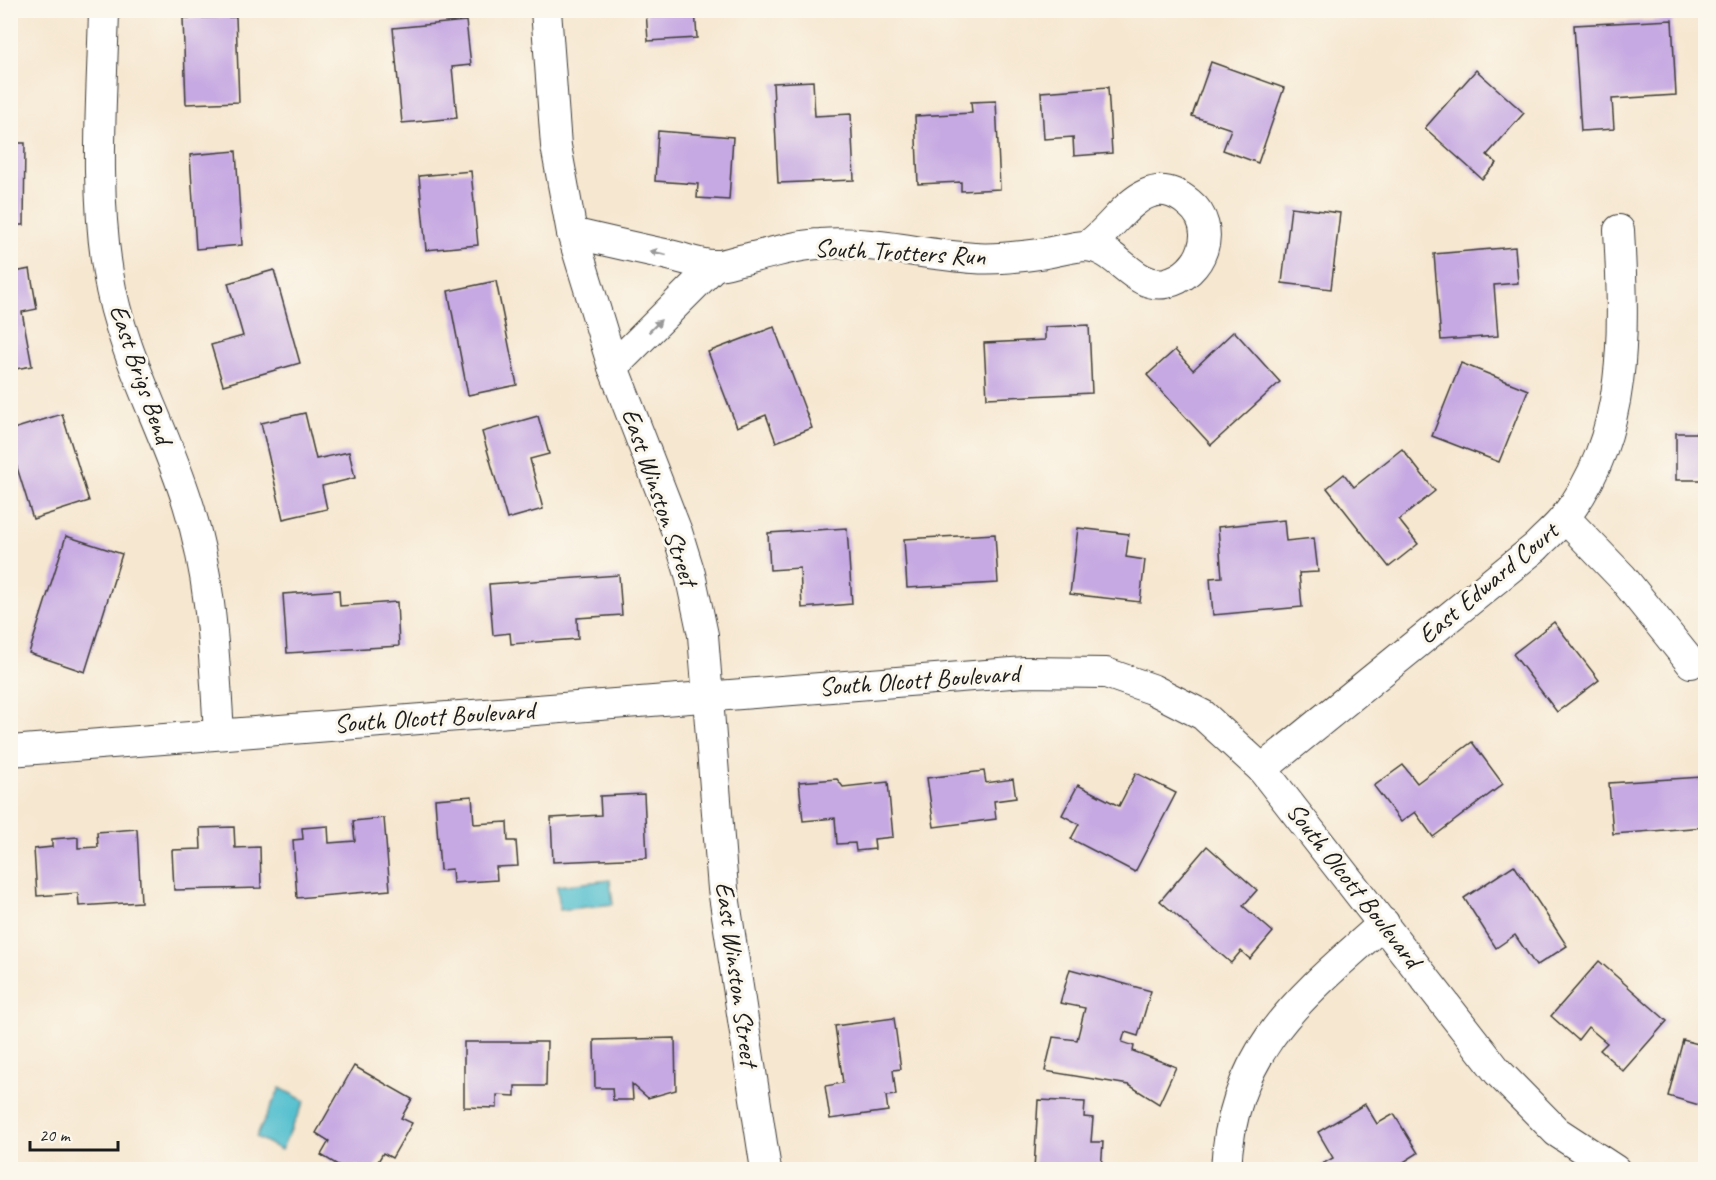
<svg xmlns="http://www.w3.org/2000/svg" width="1716" height="1180" font-family="Caveat,sans-serif">
<style>
.water{fill:#55c0cf;stroke:#386e76;stroke-width:1.5}
.building{fill:#c6a9e2}
.lines{fill:none;stroke-linecap:round;stroke-linejoin:round}
.minor-casing{stroke:#3d3a37;stroke-width:32}
.minor{stroke:#fff;stroke-width:30}
.oneway{fill:#999}
.labels{text-anchor:middle;dominant-baseline:central;stroke-width:6;stroke-linejoin:round;paint-order:stroke}
.street-label{font-size:26px;fill:#1c1c1c;stroke:#fbf7ec}
</style>
<rect width="100%" height="100%" fill="#fbf7ec"/>
<filter id="ink" filterUnits="userSpaceOnUse"><feTurbulence type="fractalNoise" baseFrequency=".0167" numOctaves="2"/><feDisplacementMap in="SourceGraphic" scale="12" xChannelSelector="R" yChannelSelector="G"/><feConvolveMatrix kernelMatrix="1 2 1 2 8 2 1 2 1" color-interpolation-filters="sRGB"/></filter>
<filter id="wash" filterUnits="userSpaceOnUse"><feTurbulence type="fractalNoise" baseFrequency=".008" numOctaves="4" result="noise"/><feDisplacementMap in="SourceGraphic" scale="24" xChannelSelector="R" yChannelSelector="G"/><feGaussianBlur stdDeviation="1.35" result="paint"/><feColorMatrix in="noise" values="0 0 0 0 0 0 0 0 0 0 0 0 0 0 0 0 0 1.4 0 .05"/><feComposite in="paint" operator="in"/></filter>
<g filter="url(#wash)">
<rect width="100%" height="100%" fill="#f6e7d0"/>
<g class="water">
<polygon points="610,880 613,904 560,910 557,886"/>
<polygon points="280,1088 305,1101 281,1150 256,1137"/>
</g>
<g id="blocks">
<g class="building">
<polygon points="10,10 15,10 13,98 10,98"/>
<polygon points="646,10 695,10 697,38 648,41"/>
<polygon points="236,17 239,102 186,104 183,18"/>
<polygon points="1672,20 1676,95 1612,99 1614,129 1581,131 1574,25"/>
<polygon points="466,21 471,65 452,67 457,118 402,123 393,28"/>
<polygon points="1211,62 1284,88 1258,163 1223,150 1231,129 1192,116"/>
<polygon points="1476,70 1524,113 1487,155 1497,163 1482,179 1425,128"/>
<polygon points="813,81 815,116 851,114 854,180 778,183 773,83"/>
<polygon points="1108,87 1112,153 1074,156 1073,137 1044,139 1041,92"/>
<polygon points="996,101 1000,189 961,191 961,182 918,184 915,116 972,113 971,102"/>
<polygon points="658,131 733,137 729,200 697,198 698,184 655,181"/>
<polygon points="10,143 25,143 24,225 10,225"/>
<polygon points="236,151 242,245 196,249 190,155"/>
<polygon points="471,171 478,245 426,250 419,176"/>
<polygon points="1291,207 1340,213 1331,289 1282,283"/>
<polygon points="1515,247 1518,283 1494,285 1498,336 1441,340 1434,254"/>
<polygon points="30,269 37,309 22,312 32,366 10,370 10,273"/>
<polygon points="274,270 300,363 223,385 211,345 243,336 228,283"/>
<polygon points="496,281 517,385 468,395 448,291"/>
<polygon points="1089,325 1092,393 987,398 984,343 1045,340 1045,327"/>
<polygon points="774,327 812,428 776,442 766,415 737,427 708,352"/>
<polygon points="1234,331 1280,382 1211,445 1147,375 1175,350 1193,370"/>
<polygon points="1461,363 1528,390 1499,462 1432,436"/>
<polygon points="305,413 316,459 349,452 355,478 322,486 327,509 283,519 261,423"/>
<polygon points="62,414 89,501 33,519 10,445 10,430"/>
<polygon points="538,416 549,454 530,459 543,509 507,519 482,432"/>
<rect x="1676" y="433" width="30" height="47"/>
<polygon points="1402,449 1435,491 1399,520 1418,544 1389,567 1327,488 1344,474 1354,487"/>
<polygon points="1284,520 1286,541 1314,538 1318,572 1299,573 1302,607 1213,615 1210,578 1222,577 1218,527"/>
<polygon points="847,528 852,604 802,608 800,568 770,570 768,533"/>
<polygon points="1078,528 1129,534 1126,557 1145,560 1140,602 1070,594"/>
<polygon points="995,534 998,583 907,588 904,539"/>
<polygon points="66,536 122,554 85,672 29,653"/>
<polygon points="619,575 622,615 577,618 578,639 511,644 510,633 493,635 489,584"/>
<polygon points="339,590 340,606 397,602 399,646 287,653 283,594"/>
<polygon points="1554,622 1599,680 1557,712 1513,654"/>
<polygon points="1472,742 1503,784 1433,837 1415,812 1401,822 1374,786 1403,765 1417,783"/>
<polygon points="984,771 986,783 1013,779 1016,798 994,801 996,819 934,827 927,778"/>
<polygon points="1136,773 1176,793 1135,872 1071,839 1079,824 1062,815 1078,785 1119,806"/>
<polygon points="1702,777 1705,827 1613,834 1609,783"/>
<polygon points="837,779 843,787 888,782 893,837 874,839 875,849 856,851 855,843 837,844 835,818 803,821 799,782"/>
<polygon points="644,794 647,858 553,862 551,818 601,815 600,796"/>
<polygon points="472,796 474,824 507,822 508,841 516,841 518,866 496,867 497,880 453,883 452,869 440,870 435,799"/>
<polygon points="384,818 390,890 297,898 293,840 303,839 302,828 328,826 329,843 355,841 353,821"/>
<polygon points="234,827 235,848 260,847 261,888 174,890 172,850 201,849 200,828"/>
<polygon points="137,829 141,902 79,906 78,893 37,896 34,849 52,847 52,839 78,837 78,848 98,847 97,832"/>
<polygon points="1207,846 1257,890 1243,906 1273,932 1250,959 1241,951 1231,963 1160,901"/>
<polygon points="1514,865 1567,946 1536,966 1515,935 1496,948 1464,898"/>
<polygon points="1599,961 1667,1021 1623,1071 1600,1050 1607,1043 1588,1027 1578,1040 1551,1016"/>
<polygon points="1070,969 1151,991 1138,1036 1125,1032 1122,1042 1134,1046 1133,1051 1176,1067 1159,1104 1129,1085 1045,1071 1053,1037 1077,1040 1085,1008 1060,1003"/>
<polygon points="894,1018 901,1069 893,1070 896,1095 886,1096 888,1111 830,1119 825,1086 843,1083 835,1026"/>
<polygon points="675,1038 676,1090 648,1098 632,1084 633,1100 613,1100 612,1088 595,1088 594,1040"/>
<polygon points="1683,1040 1706,1046 1706,1107 1668,1096"/>
<polygon points="464,1042 547,1042 546,1086 515,1086 515,1096 497,1095 497,1108 464,1107"/>
<polygon points="354,1066 412,1099 401,1118 412,1123 392,1158 383,1153 373,1170 363,1170 357,1166 346,1170 321,1155 329,1141 316,1133"/>
<polygon points="1038,1100 1085,1102 1084,1117 1093,1118 1091,1142 1103,1142 1101,1170 1034,1170"/>
<polygon points="1365,1104 1377,1124 1394,1114 1418,1153 1402,1163 1406,1170 1325,1170 1322,1164 1333,1158 1318,1132"/>
</g>
</g>
</g>
<g filter="url(#ink)">
<use href="#blocks" fill-opacity="0" stroke="#3d3a37" stroke-width="1.5"/>
<g class="lines">
<g class="minor-casing">
<g id="minor">
<path d="M104,10C102,97 94,187 108,273C121,355 164,426 188,504C212,579 214,655 219,733"/>
<polyline points="546,10 556,146 572,233 613,367 677,532 690,574 703,635 723,889 766,1170"/>
<path d="M572,233C605,241 637,248 669,255C684,258 699,265 714,265C722,266 732,262 740,260C766,255 794,245 820,244C873,240 922,255 974,258C996,260 1024,256 1046,253C1059,251 1074,246 1086,246C1118,248 1133,289 1166,283C1202,275 1220,228 1189,203C1144,165 1118,226 1087,246"/>
<polyline points="613,367 715,265"/>
<polyline points="1565,518 1622,577 1691,663"/>
<polyline points="10,751 1025,672 1106,673 1152,689 1203,715 1262,769 1498,1072 1557,1132 1615,1170"/>
<path d="M1262,769L1536,547C1545,537 1557,528 1565,517C1630,435 1624,328 1619,230"/>
<path d="M1226,1170C1231,1050 1302,996 1384,923"/>
</g>
</g>
<use href="#minor" class="minor"/>
</g>
<defs><path id="oneway-solid" d="M-6-.8H1V-3.2L6.5 0L1 3.2V.8H-6Z" transform="scale(1.5)"/></defs>
<g class="oneway">
<use href="#oneway-solid" transform="translate(658 253) rotate(-167)"/>
<use href="#oneway-solid" transform="translate(655 326) rotate(-45)"/>
</g>
</g>
<g class="labels">
<g class="street-label">
<text transform="translate(900 252) rotate(3)">South Trotters Run</text>
<text transform="translate(141 374) rotate(71)">East Brigs Bend</text>
<text transform="translate(660 497) rotate(71)">East Winston Street</text>
<text transform="translate(1488 583) rotate(-40)">East Edward Court</text>
<text transform="translate(919 680) rotate(-4)">South Olcott Boulevard</text>
<text transform="translate(434 717) rotate(-4)">South Olcott Boulevard</text>
<text transform="translate(1354 885) rotate(52)">South Olcott Boulevard</text>
<text transform="translate(737 974) rotate(82)">East Winston Street</text>
</g>
</g>
<rect width="1716" height="1180" fill="none" stroke="#fbf7ec" stroke-width="36"/>
<path d="M30 1141v9h88v-9" fill="none" stroke="#1c1c1c" stroke-width="3"/>
<text x="39" y="1141" font-size="18" fill="#1c1c1c" stroke="#fbf7ec" stroke-width="4.5" paint-order="stroke">20 m</text>
</svg>
